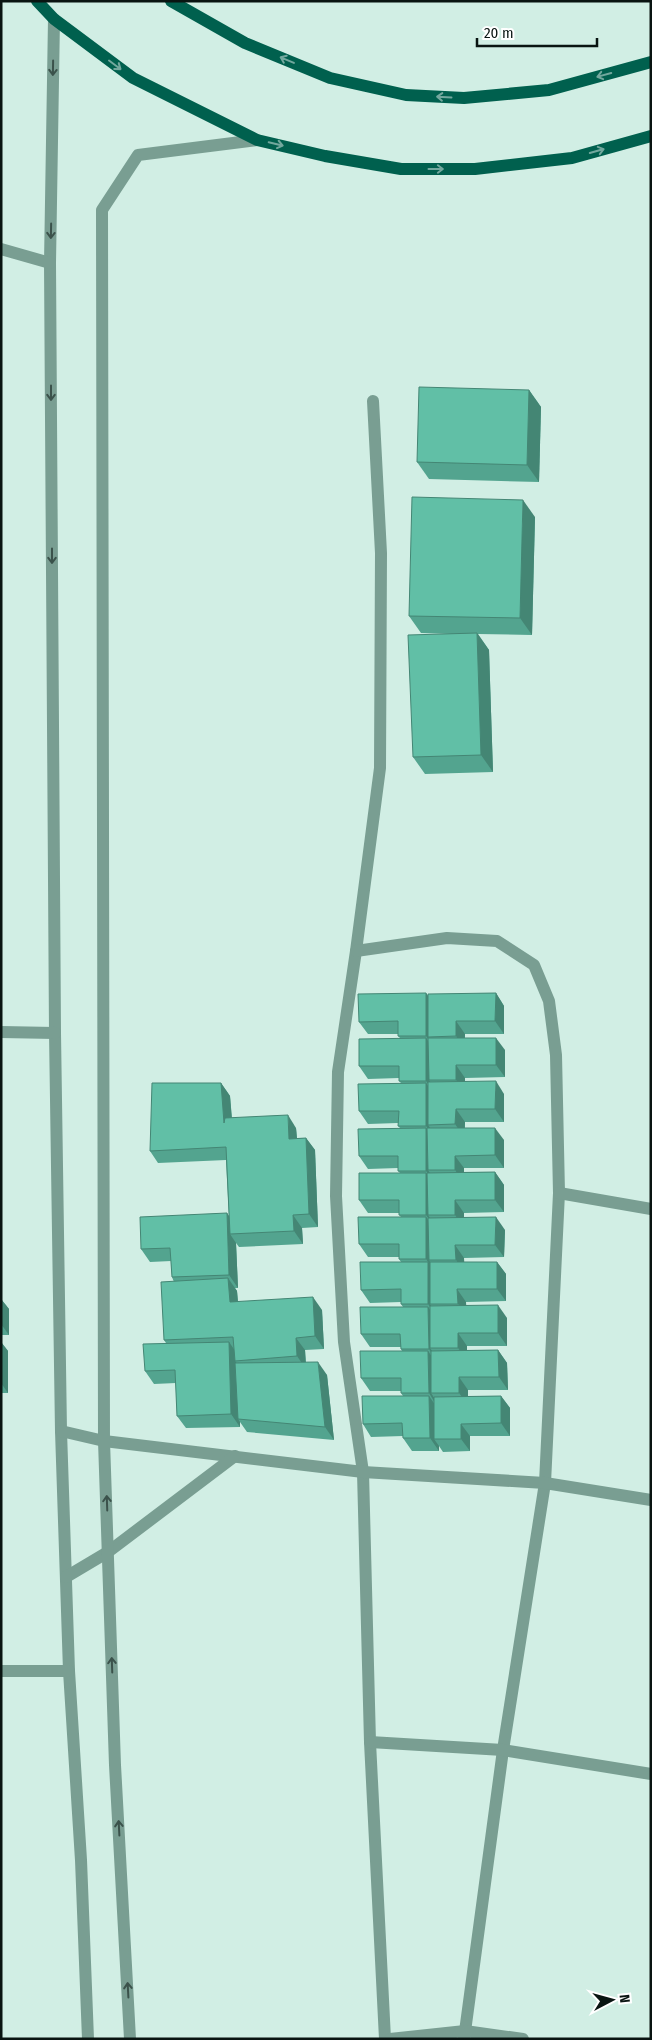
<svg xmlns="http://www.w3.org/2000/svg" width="652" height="2040" font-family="'Fira Sans Condensed',sans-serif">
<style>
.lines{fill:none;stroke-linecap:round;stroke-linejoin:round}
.minor{stroke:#799e92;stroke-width:12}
.major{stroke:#00604e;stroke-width:12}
.wall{fill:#53a48f}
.shaded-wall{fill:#448674}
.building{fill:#61bfa6;stroke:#448674}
.oneway{stroke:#73a89e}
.oneway2{stroke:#3b524b}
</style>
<rect width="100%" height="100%" fill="#d1eee4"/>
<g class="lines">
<g class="minor">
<polyline points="54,19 50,263 55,1033 61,1431 69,1671 81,1860 88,2039"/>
<polyline points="1,249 50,263"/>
<polyline points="373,401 381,553 380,768 356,951 338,1072 336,1196 344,1342 363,1472 370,1742 385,2039"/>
<polyline points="356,951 447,938 497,941 534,965 549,1001 556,1055 559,1193 545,1483 503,1750 464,2039"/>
<polyline points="1,1032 55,1033"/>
<polyline points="559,1193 651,1209"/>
<polyline points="61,1431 104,1441 363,1472 545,1483 651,1500"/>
<polyline points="66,1577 108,1552 235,1456"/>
<polyline points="1,1671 69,1671"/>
<polyline points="370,1742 503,1750 651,1774"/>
<polyline points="130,2039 115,1765 104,1441 102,210 138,155 257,140"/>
<polyline points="390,2039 465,2031 523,2039"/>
</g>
<g class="major">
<polyline points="37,1 54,19 133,78 257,140 325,156 401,169 475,169 572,158 651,136"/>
<polyline points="171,1 245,43 330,78 406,95 464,98 549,90 651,62"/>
</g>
</g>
<g class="wall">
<polygon points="529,390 541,407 539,482 429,479 417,462"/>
<polygon points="535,517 532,635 478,634 489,650 493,772 425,774 413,757 452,634 421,633 409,616"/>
<polygon points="426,993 428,996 496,993 504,1006 504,1034 465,1034 465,1038 505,1050 505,1077 465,1078 465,1081 504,1094 504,1122 465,1122 465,1128 504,1140 504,1168 464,1168 464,1172 495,1172 504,1185 504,1212 464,1213 464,1218 505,1230 504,1257 464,1258 464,1262 497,1262 506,1274 506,1301 466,1302 466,1306 507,1318 507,1346 467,1346 467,1350 498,1350 507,1363 508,1390 468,1390 468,1396 501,1396 510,1408 510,1436 470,1436 470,1451 443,1452 439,1446 439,1451 412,1451 403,1438 403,1436 371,1437 363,1424 403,1396 401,1393 401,1391 370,1391 361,1378 402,1351 401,1349 401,1347 370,1347 361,1334 403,1307 401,1304 401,1302 370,1303 361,1290 401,1262 399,1259 399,1257 368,1257 359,1244 401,1217 399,1215 399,1213 368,1213 359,1200 400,1173 398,1171 398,1168 368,1169 359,1156 400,1128 398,1126 398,1123 368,1124 359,1111 401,1083 399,1081 399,1078 368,1079 359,1066 400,1038 398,1036 398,1034 368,1034 359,1022"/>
<polygon points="221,1083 230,1096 232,1118 296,1128 297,1138 306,1138 315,1150 318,1227 302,1228 303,1244 239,1247 236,1243 238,1288 235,1288 237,1291 238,1302 322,1310 324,1349 305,1350 306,1363 327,1375 334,1440 247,1432 240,1422 240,1427 186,1428 177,1416 176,1383 154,1384 145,1371 166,1343 164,1340 174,1282 172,1277 171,1261 150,1262 141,1249 227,1213 229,1217 226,1160 158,1163 150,1151"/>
<polygon points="1,1299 9,1309 9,1335 1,1335"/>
<polygon points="1,1342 8,1351 8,1393 1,1393"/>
</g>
<g class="shaded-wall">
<polygon points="529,390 541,407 539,482 527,465"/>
<polygon points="523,500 535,517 532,635 520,618"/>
<polygon points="477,633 489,650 493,772 481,755"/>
<polygon points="426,993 435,1006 428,1037 435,1046 435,1048 426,1036"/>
<polygon points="496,993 504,1006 504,1034 495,1021"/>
<polygon points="456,1021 465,1034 464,1049 456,1036"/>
<polygon points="426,1038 435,1051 429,1080 435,1089 435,1093 426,1081"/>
<polygon points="496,1038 505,1050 505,1077 496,1065"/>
<polygon points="456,1065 465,1078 465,1093 456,1080"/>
<polygon points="496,1081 504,1094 504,1122 495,1109"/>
<polygon points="221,1083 230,1096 233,1136 224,1123"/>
<polygon points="426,1083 435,1096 428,1125 435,1135 435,1138 426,1126"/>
<polygon points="456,1109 465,1122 464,1137 455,1124"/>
<polygon points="288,1115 296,1128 298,1151 289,1139"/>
<polygon points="426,1128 435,1141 428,1170 435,1181 435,1183 426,1171"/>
<polygon points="495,1128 504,1140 504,1168 495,1155"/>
<polygon points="306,1138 315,1150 318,1227 309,1214"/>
<polygon points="455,1156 464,1168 464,1183 455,1170"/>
<polygon points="495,1172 504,1185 504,1212 495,1200"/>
<polygon points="426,1173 435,1185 428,1215 435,1226 435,1228 426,1215"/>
<polygon points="455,1200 464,1213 464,1228 455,1215"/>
<polygon points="227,1213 236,1226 230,1234 236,1243 238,1288 229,1275"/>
<polygon points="293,1215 302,1228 303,1244 294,1231"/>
<polygon points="426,1217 435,1230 429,1260 435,1270 435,1272 426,1259"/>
<polygon points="496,1217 505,1230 504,1257 495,1245"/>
<polygon points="455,1245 464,1258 465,1273 456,1260"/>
<polygon points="428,1262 437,1274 430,1304 437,1315 437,1317 428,1304"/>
<polygon points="497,1262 506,1274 506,1301 497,1289"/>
<polygon points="228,1278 237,1291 239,1315 230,1302"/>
<polygon points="457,1289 466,1302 467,1317 458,1304"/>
<polygon points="313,1297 322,1310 324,1349 315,1336"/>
<polygon points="1,1299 9,1309 9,1335 1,1324"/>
<polygon points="498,1305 507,1318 507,1346 498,1333"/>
<polygon points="428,1307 437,1319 430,1348 437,1358 437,1362 429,1349"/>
<polygon points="458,1333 467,1346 467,1360 458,1348"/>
<polygon points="296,1338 305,1350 306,1369 297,1356"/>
<polygon points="1,1342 8,1351 8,1393 1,1383"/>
<polygon points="229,1342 238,1355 235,1361 238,1365 238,1419 240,1422 240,1427 231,1414"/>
<polygon points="498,1350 507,1363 508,1390 499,1377"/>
<polygon points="428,1351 437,1364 431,1393 437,1402 437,1406 429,1393"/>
<polygon points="318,1362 327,1375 334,1440 325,1427"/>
<polygon points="459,1377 468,1390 468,1405 459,1393"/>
<polygon points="429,1396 438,1409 434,1439 439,1446 439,1451 430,1438"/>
<polygon points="501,1396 510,1408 510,1436 501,1423"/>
<polygon points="461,1424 470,1436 470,1451 461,1439"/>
</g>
<g class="building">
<polygon points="419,387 529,390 527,465 417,462"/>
<polygon points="412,497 523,500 520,618 409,616"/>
<polygon points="477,633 481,755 413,757 408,635"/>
<polygon points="426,993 426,1036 398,1036 398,1021 359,1022 358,994"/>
<polygon points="496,993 495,1021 456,1021 456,1036 428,1037 428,994"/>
<polygon points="426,1038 426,1081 399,1081 399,1066 359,1066 359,1039"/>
<polygon points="428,1038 496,1038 496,1065 456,1065 456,1080 429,1080"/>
<polygon points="496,1081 495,1109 456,1109 455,1124 428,1125 428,1082"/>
<polygon points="152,1083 221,1083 224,1123 225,1118 288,1115 289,1139 306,1138 309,1214 293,1215 294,1231 230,1234 226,1147 150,1151"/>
<polygon points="426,1083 426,1126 398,1126 399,1111 359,1111 358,1084"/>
<polygon points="426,1128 426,1171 398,1171 398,1156 359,1156 358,1129"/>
<polygon points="427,1128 495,1128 495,1155 455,1156 455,1170 428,1170"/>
<polygon points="495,1172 495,1200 455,1200 455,1215 428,1215 427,1173"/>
<polygon points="359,1173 426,1173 426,1215 399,1215 399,1200 359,1200"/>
<polygon points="227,1213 229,1275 172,1277 170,1248 141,1249 140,1217"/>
<polygon points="358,1217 426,1217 426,1259 399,1259 399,1244 359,1244"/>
<polygon points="496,1217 495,1245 455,1245 456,1260 429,1260 428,1218"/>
<polygon points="360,1262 428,1262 428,1304 401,1304 401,1289 361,1290"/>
<polygon points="430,1262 497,1262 497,1289 457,1289 458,1304 430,1304"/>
<polygon points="228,1278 230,1302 313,1297 315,1336 296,1338 297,1356 235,1361 233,1337 164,1340 161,1282"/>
<polygon points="498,1305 498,1333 458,1333 458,1348 430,1348 430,1306"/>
<polygon points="360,1307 428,1307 429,1349 401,1349 400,1334 361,1334"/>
<polygon points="229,1342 231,1414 177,1416 175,1370 145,1371 143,1344"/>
<polygon points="498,1350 499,1377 459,1377 459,1393 431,1393 431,1351"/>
<polygon points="360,1351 428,1351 429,1393 401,1393 401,1378 361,1378"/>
<polygon points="318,1362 325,1427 238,1419 235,1363"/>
<polygon points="362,1396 429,1396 430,1438 403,1438 402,1423 363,1424"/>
<polygon points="501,1396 501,1423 461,1424 461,1439 434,1439 434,1397"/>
</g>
<defs><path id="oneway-shaft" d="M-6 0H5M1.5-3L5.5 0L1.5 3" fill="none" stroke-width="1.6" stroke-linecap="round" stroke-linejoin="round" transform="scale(1.25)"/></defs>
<g class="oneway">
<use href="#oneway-shaft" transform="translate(287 60) rotate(-157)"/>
<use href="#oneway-shaft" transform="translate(115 65) rotate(37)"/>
<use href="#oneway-shaft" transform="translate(604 75) rotate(165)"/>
<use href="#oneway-shaft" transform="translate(444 97) rotate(-177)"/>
<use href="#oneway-shaft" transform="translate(276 144) rotate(13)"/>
<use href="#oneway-shaft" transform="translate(597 151) rotate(-16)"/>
<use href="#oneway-shaft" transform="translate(436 169)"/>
</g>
<g class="oneway2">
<use href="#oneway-shaft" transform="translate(53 68) rotate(91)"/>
<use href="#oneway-shaft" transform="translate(51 231) rotate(91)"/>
<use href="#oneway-shaft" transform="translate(51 393) rotate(90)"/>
<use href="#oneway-shaft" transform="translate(52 556) rotate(90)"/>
<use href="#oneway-shaft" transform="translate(107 1503) rotate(-92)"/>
<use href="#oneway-shaft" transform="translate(112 1665) rotate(-92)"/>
<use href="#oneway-shaft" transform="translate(119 1828) rotate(-93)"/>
<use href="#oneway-shaft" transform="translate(128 1990) rotate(-93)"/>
</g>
<rect width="652" height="2040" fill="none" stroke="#091411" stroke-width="5"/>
<g transform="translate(612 2000) rotate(84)" stroke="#ffffff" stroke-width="4" paint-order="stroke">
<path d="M0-4L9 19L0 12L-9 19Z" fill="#091411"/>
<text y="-8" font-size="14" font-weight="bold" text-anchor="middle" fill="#091411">N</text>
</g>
<path d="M477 38v8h120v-8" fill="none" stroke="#091411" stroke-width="2.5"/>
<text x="484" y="38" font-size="15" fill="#091411" stroke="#ffffff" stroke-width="4" paint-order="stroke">20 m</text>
</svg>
